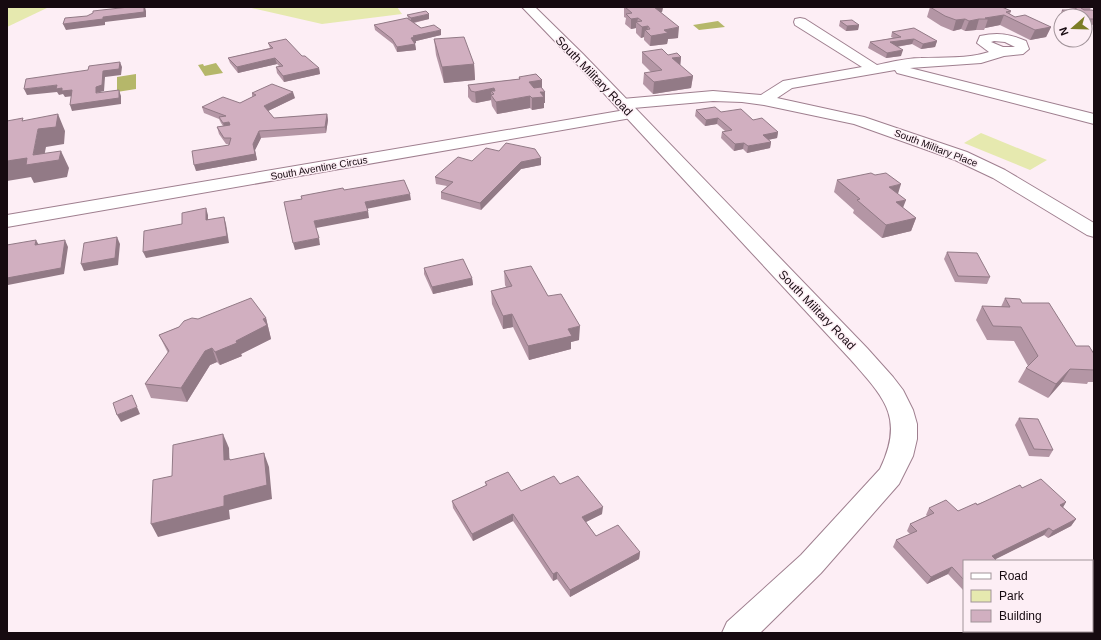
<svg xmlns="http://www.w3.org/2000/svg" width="1101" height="640" font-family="Arial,sans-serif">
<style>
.green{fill:#e6e9af}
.water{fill:#b5b76a}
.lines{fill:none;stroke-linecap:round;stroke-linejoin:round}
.minor-casing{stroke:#9f7f8f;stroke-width:2}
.tertiary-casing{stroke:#9f7f8f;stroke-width:2}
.minor{fill:#fff;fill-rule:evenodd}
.tertiary{fill:#fff;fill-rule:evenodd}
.wall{fill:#b496a5}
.shaded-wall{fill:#927a86}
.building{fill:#d1afc0;stroke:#927a86}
.labels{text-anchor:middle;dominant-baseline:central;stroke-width:3;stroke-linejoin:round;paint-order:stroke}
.far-street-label{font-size:10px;fill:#160a10;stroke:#fdeef5}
.street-label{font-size:12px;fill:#160a10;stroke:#fdeef5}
</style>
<rect width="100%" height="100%" fill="#fdeef5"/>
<g class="green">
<polygon points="7,7 49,7 7,27"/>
<polygon points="247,7 397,7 402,14 322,24"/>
<polygon points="981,133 1047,160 1030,170 964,143"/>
</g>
<g class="water">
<polygon points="718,21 725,27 699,30 693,25"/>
<polygon points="216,63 223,73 205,76 198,65 203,64 204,66"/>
<polygon points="136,74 136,89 117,92 117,77"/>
</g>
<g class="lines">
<g class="minor-casing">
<g id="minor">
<path d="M800,18L805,19L877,65C891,62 906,58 921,58C944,57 967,59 989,52L977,43L980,36C998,32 1010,34 1026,41L1029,49L1023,54L1004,56L981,63L910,68L1094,114V124L897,73L895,70L792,88L777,98L864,117L967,152L1005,170L1094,223V237L1087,235L993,178L955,160L854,124L764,105L742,102L713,101L622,109L617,107L614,104L617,101L622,99L713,91L761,95L783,81L862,67L795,25L794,22L795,19ZM994,41L1005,42L1015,47H1003L991,42Z"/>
<polygon points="631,109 637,111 639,114 637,117 7,227 7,215"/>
</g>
</g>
<g class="tertiary-casing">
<path id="tertiary" d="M522,7H535L583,54L867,348L893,377L903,390L913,410L917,424V439L913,456L899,484L821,573L760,633H722L727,622L801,555L880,469C905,417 884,398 851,360L573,60Z"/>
</g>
<use href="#minor" class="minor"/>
<use href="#tertiary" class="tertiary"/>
</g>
<g class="wall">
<polygon points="624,7 663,7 662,12 661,12 678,38 668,39 667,44 650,46 644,40 644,37 641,38 636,33 636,28 631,29 625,24 626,18 624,17"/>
<polygon points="930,7 1011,11 1010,14 1015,17 1051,27 1046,37 1030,40 1000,25 985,28 984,30 976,30 965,31 961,29 953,31 941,26 927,17"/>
<polygon points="1065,7 1091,7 1090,10 1094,11 1094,25 1085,24 1085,16 1061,16 1060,15 1062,10 1074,10 1074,9"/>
<polygon points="407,15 429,19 414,23 421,28 441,35 416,41 416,43 415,43 416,50 397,52 393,44 375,30 374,25 408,18"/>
<polygon points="840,21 859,25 858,30 846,31 839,26"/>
<polygon points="892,32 937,41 935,47 921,49 912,44 897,47 901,56 886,58 868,48 870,42 893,38 891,37"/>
<polygon points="434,39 474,64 475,80 444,83 436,55"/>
<polygon points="268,43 302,56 319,68 320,74 284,82 277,73 276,67 279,66 277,64 238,73 230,63 228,58 270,48"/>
<polygon points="642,52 668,55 681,57 680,66 693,76 691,88 653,94 643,84 644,73 651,72 642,63"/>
<polygon points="519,77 542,80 542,88 545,92 545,103 544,103 544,108 532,110 530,108 497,114 492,106 491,100 476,103 472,102 468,97 468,85 519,79"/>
<polygon points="252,93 295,98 268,111 274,118 327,114 328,120 326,133 261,138 255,150 257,160 196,171 229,144 226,144 219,134 217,127 223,126 221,123 219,119 204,113 202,107 240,103 252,97"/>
<polygon points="696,110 721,112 753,120 778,132 777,138 768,140 771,142 770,148 747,153 743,149 734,151 721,138 722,132 725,131 717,124 705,126 695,116"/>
<polygon points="499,151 541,158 541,165 521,169 481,210 441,199 441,192 447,186 436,184 435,177"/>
<polygon points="837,180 898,194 903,208 916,218 911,231 882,238 853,213 854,210 834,192"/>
<polygon points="947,252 990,277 987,284 955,282 944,259"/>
<polygon points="424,268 472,278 473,285 433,294 424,274"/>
<polygon points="504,271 548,296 579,340 571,342 571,349 529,360 513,327 503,329 492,304 491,291 506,287 505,285"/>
<polygon points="1005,298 1022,303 1076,346 1094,354 1094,382 1088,382 1087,384 1062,382 1048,398 1018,382 1026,368 1028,366 1014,341 987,340 976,320 982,306 1001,307"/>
<polygon points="266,318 271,339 241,354 242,356 220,365 217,362 210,365 187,402 151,398 145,384 168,353 159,335 198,319"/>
<polygon points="1019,418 1053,450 1049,457 1029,456 1015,425"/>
<polygon points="485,482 521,491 560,484 602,514 586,522 596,536 640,552 639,559 570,597 557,579 553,581 513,521 473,541 453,508 452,501 486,486"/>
<polygon points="1022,488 1066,502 1063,507 1076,519 1071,526 1048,538 1044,535 995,559 964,561 964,591 948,574 927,584 893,547 896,540 910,534 907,531 910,524 927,516 926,515 929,508 958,511"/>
<polygon points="1002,631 1092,631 1094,633 1003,633"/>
</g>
<g class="shaded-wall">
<polygon points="144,7 145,7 146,11 146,17 105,22 105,25 66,30 63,24 103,17"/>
<polygon points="650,7 663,7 662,12 649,14"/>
<polygon points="429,14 429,19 411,23 411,18"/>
<polygon points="1004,15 1000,25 985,28 988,19 985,18"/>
<polygon points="638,18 637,23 636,22 636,28 631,29 631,19"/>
<polygon points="965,19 961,29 953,31 956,20"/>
<polygon points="979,19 976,30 965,31 969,21"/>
<polygon points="859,25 858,30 846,31 847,26"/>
<polygon points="648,26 647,32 645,30 644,37 641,38 642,27"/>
<polygon points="679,27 678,38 668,39 667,44 650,46 651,36 664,30"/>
<polygon points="1051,27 1046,37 1030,40 1035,30"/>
<polygon points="441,30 441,35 416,41 416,43 412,44 411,38 413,36"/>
<polygon points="914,39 912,44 888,48 890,42"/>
<polygon points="937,41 935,47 921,49 923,44"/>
<polygon points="415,44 416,50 397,52 397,47"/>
<polygon points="903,50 901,56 886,58 887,53"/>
<polygon points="681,57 680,68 672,58"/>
<polygon points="275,58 277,64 238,73 237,67"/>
<polygon points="120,62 122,67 121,75 105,77 104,91 96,93 96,87 103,71"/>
<polygon points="474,64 475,80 444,83 442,67"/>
<polygon points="319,68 320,74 284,82 283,76"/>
<polygon points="693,76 691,88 653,94 654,82"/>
<polygon points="542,80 542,92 529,94 529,82"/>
<polygon points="57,85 62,88 72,90 74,96 65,97 63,94 59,95 57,92 27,95 24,89"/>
<polygon points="494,88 494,99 494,94 491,91 491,100 476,103 475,92"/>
<polygon points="119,90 121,96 121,104 72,111 70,105"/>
<polygon points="293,92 295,98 266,112 264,106"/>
<polygon points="540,92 545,92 545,103 544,103 544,108 532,110 532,98"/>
<polygon points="530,96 530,108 497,114 496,102"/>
<polygon points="58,114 65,131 64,144 46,147 43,162 61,151 69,168 67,177 34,183 31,177 7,181 7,161 33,155 38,129"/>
<polygon points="327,114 328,120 326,133 325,127"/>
<polygon points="718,118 717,124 705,126 706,120"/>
<polygon points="229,122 231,128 225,129 223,123"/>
<polygon points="259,131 261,138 255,150 257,160 196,171 194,165 253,144"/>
<polygon points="778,132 777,138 762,141 763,135"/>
<polygon points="771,142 770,148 747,153 748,146"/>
<polygon points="744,143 743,149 734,151 735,144"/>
<polygon points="541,158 541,165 521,169 481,210 480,203 521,162"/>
<polygon points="901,184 897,197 889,187"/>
<polygon points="410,194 411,200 366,209 365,202"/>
<polygon points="906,200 901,213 896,202"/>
<polygon points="206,208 208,215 208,227 206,220"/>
<polygon points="368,211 369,218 316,228 314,221"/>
<polygon points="224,217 226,224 229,243 146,258 143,252"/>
<polygon points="916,218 911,231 882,238 886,225"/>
<polygon points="117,237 120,244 118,265 84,271 81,264"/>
<polygon points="319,238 320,245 295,250 293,243"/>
<polygon points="36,240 40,247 35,245"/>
<polygon points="65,240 68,247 64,274 8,285 7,288 7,278"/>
<polygon points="472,278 473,285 433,294 432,287"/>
<polygon points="512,314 513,327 503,329 503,316"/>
<polygon points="266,318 271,339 241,354 242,356 220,365 215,352 236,341"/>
<polygon points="580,326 579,340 571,342 571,349 529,360 528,346 568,329"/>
<polygon points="212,348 217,362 210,365 187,402 181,388 205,351"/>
<polygon points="1070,369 1062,382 1048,398 1056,384"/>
<polygon points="137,407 140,414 121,422 117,415"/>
<polygon points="223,434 229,448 230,474 224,460"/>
<polygon points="264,453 269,467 272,499 229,510 230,519 158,537 151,524 224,496"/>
<polygon points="1066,502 1062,509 1060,505"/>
<polygon points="603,507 602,514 582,524 582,517"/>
<polygon points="513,514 513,521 473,541 472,534"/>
<polygon points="1076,519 1071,526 1048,538 1053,531"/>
<polygon points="1049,528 1044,535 992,561 992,556"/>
<polygon points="640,552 639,559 570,597 570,590"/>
<polygon points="952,567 948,574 927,584 931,577"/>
<polygon points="557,572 557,579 553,581 553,574"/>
</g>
<g class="building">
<polygon points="129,7 144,7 144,12 103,17 103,19 63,24 65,18 87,16 93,13 93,11"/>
<polygon points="625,7 654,7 679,27 664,30 668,33 651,36 645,30 650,29 648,26 642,27 636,22 642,21 638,18 631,19 626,14 632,13"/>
<polygon points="930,7 1002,7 1011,11 1006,12 1015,17 1025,15 1051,27 1035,30 1004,15 985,18 988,19 979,19 969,21 965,19 956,20 945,16"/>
<polygon points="1075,7 1082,7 1081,8 1084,10 1092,10 1094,11 1094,19 1087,19 1085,18 1085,16 1070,16 1062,10 1078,10 1075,8"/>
<polygon points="426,11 429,14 411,18 407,15"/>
<polygon points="407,18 421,28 434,25 441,30 413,36 415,37 411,38 415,44 397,47 392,39 374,25"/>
<polygon points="852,20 859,25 847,26 840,21"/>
<polygon points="914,28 937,41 923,44 914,39 890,42 903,50 887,53 870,42 901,37 892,32"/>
<polygon points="464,37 474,64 442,67 434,39"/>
<polygon points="286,39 302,56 305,56 319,68 283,76 276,67 283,66 275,58 237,67 228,58 273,48 268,43"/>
<polygon points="662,49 668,55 677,53 681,57 672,58 693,76 654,82 644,73 662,70 642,52"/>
<polygon points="120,62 119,69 103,71 102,85 96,87 96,93 119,90 119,98 70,105 72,90 62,91 62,88 56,89 57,85 24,89 26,79 88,70 89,66"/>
<polygon points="536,74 542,80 529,82 534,88 541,87 545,92 540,92 544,97 532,98 530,96 496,102 491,95 494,94 491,91 495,91 494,88 475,92 471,91 468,85 520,79 519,77"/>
<polygon points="272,84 293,92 264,106 274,118 327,114 325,127 259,131 253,144 255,154 194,165 192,151 229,145 231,138 224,138 217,127 230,125 229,122 223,123 219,117 226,116 202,107 223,97 240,103 256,95 252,93"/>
<polygon points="715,107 721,112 741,109 753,120 762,118 778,132 763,135 771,142 748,146 744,143 735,144 722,132 732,130 718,118 706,120 696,110"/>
<polygon points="58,114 56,127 38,129 33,155 61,151 59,160 26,165 27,158 7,161 7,121 23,118 22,121"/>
<polygon points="506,143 535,149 541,158 521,162 480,203 441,192 453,182 435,177 458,157 472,161 486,148 499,151"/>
<polygon points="871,173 875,175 886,173 901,184 889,187 906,200 896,202 916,218 886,225 857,200 860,199 837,180"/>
<polygon points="404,180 410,194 365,202 368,211 314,221 319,238 293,243 284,202 302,199 301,196 343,188 344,190"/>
<polygon points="206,208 206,220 224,217 227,236 143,252 144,231 182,224 182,213"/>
<polygon points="117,237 115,258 81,264 84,243"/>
<polygon points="36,240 35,245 65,240 61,268 7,278 7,245"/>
<polygon points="947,252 977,253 990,277 958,276"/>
<polygon points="463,259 472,278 432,287 424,268"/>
<polygon points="531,266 548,296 561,294 580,326 568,329 572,336 528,346 512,314 503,316 491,291 512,286 504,271"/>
<polygon points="251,298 266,318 263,319 267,325 236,341 237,343 215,352 212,348 205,351 181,388 145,384 169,351 159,335 179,327 184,321 192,318 198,319"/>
<polygon points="1005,298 1020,299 1022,303 1049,303 1076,346 1089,346 1094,354 1094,370 1070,369 1056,384 1026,368 1038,356 1021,327 993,326 982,306 1010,307"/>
<polygon points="132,395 137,407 117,415 113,403"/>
<polygon points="1019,418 1038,419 1053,450 1034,449"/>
<polygon points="223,434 224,460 230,459 230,460 264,453 267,485 224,496 224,506 151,524 153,480 172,476 173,445"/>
<polygon points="508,472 521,491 554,476 560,484 578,476 603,507 582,517 596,536 618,525 640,552 570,590 557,572 553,574 513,514 472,534 452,501 487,485 485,482"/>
<polygon points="1041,479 1066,502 1060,505 1076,519 1053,531 1049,528 992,556 997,561 964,561 964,580 952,567 931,577 896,540 917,531 910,524 934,513 929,508 946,500 958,511 976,503 977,505 1020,485 1022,488"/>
<polygon points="1092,602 1094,604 1094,633 1015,633 1013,631 1092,631"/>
</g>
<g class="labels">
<g class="far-street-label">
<text transform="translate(936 148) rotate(21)">South Military Place</text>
<text transform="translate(319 168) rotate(-10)">South Aventine Circus</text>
</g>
<g class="street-label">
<text transform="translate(594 76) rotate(46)">South Military Road</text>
<text transform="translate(817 310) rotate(46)">South Military Road</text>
</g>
</g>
<rect width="1101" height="640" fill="none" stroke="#160a10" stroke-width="16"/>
<rect x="963" y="560" width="130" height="72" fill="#fdeef5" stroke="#a19399"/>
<rect x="971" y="573" width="20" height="6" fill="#ffffff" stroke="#a19399"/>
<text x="999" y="580" font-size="12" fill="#160a10">Road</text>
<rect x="971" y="590" width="20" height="12" fill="#e6e9af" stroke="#a19399"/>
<text x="999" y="600" font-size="12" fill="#160a10">Park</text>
<rect x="971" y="610" width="20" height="12" fill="#d1afc0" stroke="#a19399"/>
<text x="999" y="620" font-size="12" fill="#160a10">Building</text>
<g transform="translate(1073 28) rotate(250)"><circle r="19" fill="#fdeef5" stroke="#a19399"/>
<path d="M0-3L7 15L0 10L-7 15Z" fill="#7c7d25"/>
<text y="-6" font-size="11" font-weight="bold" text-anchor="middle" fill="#160a10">N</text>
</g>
</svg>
